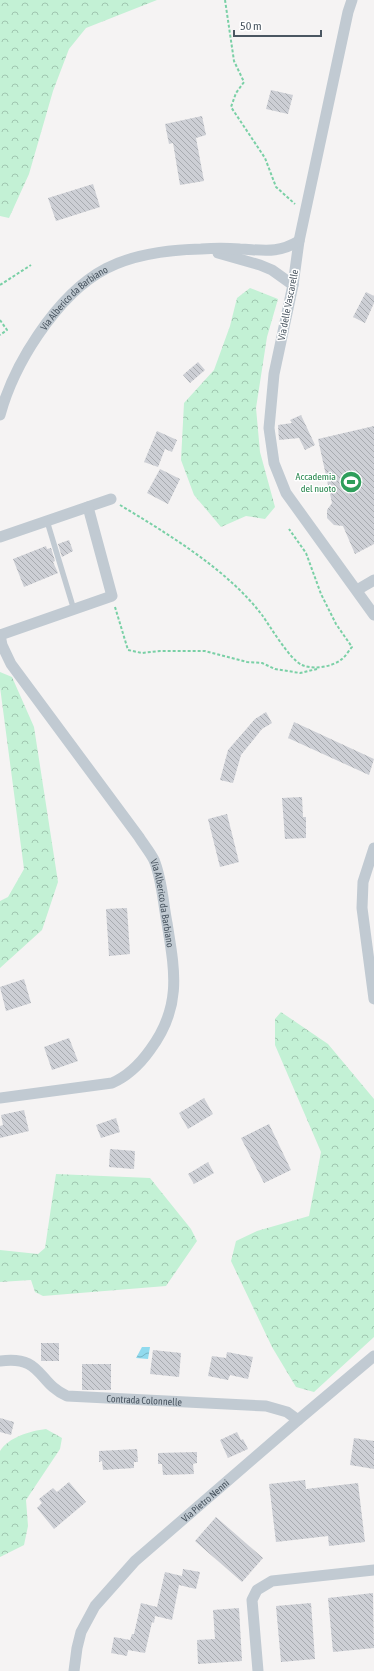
<svg xmlns="http://www.w3.org/2000/svg" width="374" height="1671" font-family="'Asap Condensed',sans-serif">
<style>
.forest{fill:url(#forest-crowns)}
.water{fill:url(#water-waves)}
.building{fill:url(#building-back-hatch)}
.lines{fill:none;stroke-linecap:round;stroke-linejoin:round}
.path{stroke:#7ad0a6;stroke-width:2;stroke-dasharray:3 2;stroke-linecap:butt}
.lane{stroke:#c1cad2;stroke-width:5.5}
.street{stroke:#c1cad2;stroke-width:11}
.labels{text-anchor:middle;dominant-baseline:central;stroke-width:3;stroke-linejoin:round;paint-order:stroke}
.street-label{font-size:10px;fill:#4a5661;stroke:#fff}
.leisure-label{font-size:10px;fill:#27864d;stroke:#fff;text-anchor:end}
</style>
<defs>
<pattern id="forest-crowns" width="20" height="18" patternUnits="userSpaceOnUse"><rect width="20" height="18" fill="#c3f1d5"/><path d="M2 6a3 3 0 1 1 6 0M12 15a3 3 0 1 1 6 0" fill="none" stroke="#a0c6b0"/></pattern>
<pattern id="water-waves" width="16" height="10" patternUnits="userSpaceOnUse"><rect width="16" height="10" fill="#90daee"/><path d="M0 5q4-4 8 0t8 0" fill="none" stroke="#78b4c4"/></pattern>
<pattern id="building-back-hatch" width="6" height="6" patternUnits="userSpaceOnUse"><rect width="6" height="6" fill="#cdcfd5"/><path d="M-1 5l2 2M0 0l6 6M5-1l2 2" fill="none" stroke="#a8abb0"/></pattern>
</defs>
<rect width="100%" height="100%" fill="#f5f3f3"/>
<g class="forest">
<polygon points="0,0 157,0 86,28 69,49 53,91 29,174 9,218 0,216"/>
<polygon points="250,288 278,299 267,337 256,408 260,452 275,507 265,519 246,516 221,527 194,495 181,460 184,403 214,370 230,326 237,298"/>
<polygon points="0,672 12,677 34,727 58,882 42,930 0,968 0,901 8,897 24,869 0,687"/>
<polygon points="281,1012 328,1044 374,1099 374,1337 314,1392 296,1387 272,1347 231,1261 236,1241 257,1231 309,1216 321,1152 275,1045 275,1019"/>
<polygon points="56,1174 150,1178 191,1229 197,1241 166,1286 43,1296 35,1292 31,1280 0,1282 0,1250 38,1254 45,1248"/>
<path d="M46,1429L62,1438L60,1449L26,1500L28,1526L24,1545L0,1557V1451C9,1437 30,1431 46,1429Z"/>
</g>
<polygon class="water" points="142,1347 150,1347 148,1359 136,1358"/>
<g class="building">
<polygon points="271,90 293,95 288,114 266,109"/>
<polygon points="202,116 206,135 196,138 204,181 180,185 173,143 169,144 165,124"/>
<polygon points="93,184 100,207 56,221 48,198"/>
<polygon points="366,292 374,296 374,303 365,323 353,317"/>
<polygon points="198,362 205,370 190,383 183,375"/>
<polygon points="301,415 315,445 305,450 299,438 279,440 278,425 292,423 290,420"/>
<polygon points="374,426 374,544 355,554 343,526 334,525 327,518 327,510 332,503 318,439"/>
<polygon points="157,431 177,440 172,452 165,449 158,467 144,462"/>
<polygon points="160,469 180,479 168,504 147,493"/>
<polygon points="69,540 73,551 62,557 58,544"/>
<polygon points="46,546 47,549 51,548 55,561 53,562 58,573 24,587 13,559"/>
<polygon points="266,712 272,723 262,729 241,755 233,783 220,780 228,750 255,719"/>
<polygon points="294,722 374,759 369,775 288,738"/>
<polygon points="302,797 303,817 306,817 306,838 285,839 282,798"/>
<polygon points="227,814 239,862 220,867 208,819"/>
<polygon points="127,908 130,954 109,956 106,909"/>
<polygon points="24,979 31,1003 6,1011 0,987"/>
<polygon points="69,1038 78,1061 52,1070 44,1047"/>
<polygon points="204,1098 213,1114 188,1129 179,1113"/>
<polygon points="24,1110 29,1131 0,1138 0,1126 3,1125 1,1115"/>
<polygon points="116,1118 120,1132 101,1138 96,1125"/>
<polygon points="269,1124 291,1170 264,1183 241,1138"/>
<polygon points="110,1149 135,1151 134,1169 109,1167"/>
<polygon points="208,1162 214,1173 194,1184 188,1174"/>
<rect x="41" y="1343" width="18" height="18"/>
<polygon points="153,1350 181,1353 179,1377 150,1374"/>
<polygon points="227,1352 253,1357 248,1379 230,1375 228,1380 208,1376 212,1356 226,1358"/>
<rect x="82" y="1364" width="29" height="26"/>
<polygon points="0,1418 14,1422 11,1435 0,1432"/>
<polygon points="237,1432 241,1440 243,1439 248,1449 228,1458 220,1440"/>
<polygon points="354,1438 374,1441 374,1469 350,1465"/>
<polygon points="137,1449 138,1462 134,1462 134,1468 103,1470 102,1461 99,1462 99,1451"/>
<polygon points="197,1452 197,1463 193,1464 194,1474 163,1475 162,1464 158,1464 158,1453"/>
<polygon points="305,1480 306,1489 358,1483 365,1542 329,1546 328,1536 276,1542 269,1484"/>
<polygon points="69,1482 86,1502 54,1529 37,1508 42,1503 39,1499 53,1488 57,1492"/>
<polygon points="216,1517 263,1558 242,1582 195,1541"/>
<polygon points="183,1569 200,1572 196,1589 179,1585 172,1620 155,1616 154,1623 152,1622 145,1653 128,1650 127,1656 111,1653 114,1637 130,1640 132,1634 134,1634 141,1603 157,1607 165,1572 182,1576"/>
<polygon points="373,1593 374,1648 333,1652 328,1598"/>
<polygon points="311,1603 315,1659 281,1662 276,1606"/>
<polygon points="239,1608 242,1661 198,1664 197,1640 215,1639 213,1610"/>
</g>
<g class="lines">
<g class="path">
<polyline points="225,0 234,61 244,82 236,93 231,107 265,158 276,187 295,204"/>
<polyline points="0,285 31,265"/>
<polyline points="0,320 7,330 0,335"/>
<path d="M120,505C168,534 228,570 262,615C270,626 290,660 302,665C314,670 332,667 342,659C346,656 349,650 352,647L336,624L321,594L306,553L289,529"/>
<polyline points="115,607 128,650 142,653 160,651 205,651 247,662 262,663 275,669 300,673 317,669"/>
</g>
<polyline class="lane" points="47,521 74,610"/>
<g class="street">
<polyline points="352,0 348,12 299,241 293,285 274,374 269,428 274,463 286,493 374,615"/>
<polyline points="218,253 260,265 272,270 293,285"/>
<path id="s1" d="M0,415C8,386 21,360 38,335C82,270 122,251 201,249C214,248 227,248 240,249C264,250 277,254 299,241"/>
<polyline points="0,537 111,499"/>
<polyline points="357,590 374,580"/>
<path id="s2" d="M0,635L2,645L11,664L139,837C144,845 150,852 154,860C162,879 163,903 167,923C175,972 182,1007 150,1050C140,1064 128,1076 112,1083L0,1098"/>
<polyline points="0,635 112,596 88,507"/>
<polyline points="374,848 363,882 362,908 374,999"/>
<path id="s3" d="M0,1361C43,1355 37,1383 67,1396L266,1406L287,1412L298,1420"/>
<path id="s4" d="M74,1671L77,1648L81,1632L95,1606L135,1561L298,1420L374,1356"/>
<polyline points="258,1671 252,1600 257,1590 272,1581 374,1570"/>
</g>
</g>
<defs>
<g id="stadium-disc" transform="scale(1.15)"><circle r="9.5" fill="#2e9e5b" stroke="#fff"/><path d="M0-5a6.5 5 0 1 0 0 10a6.5 5 0 1 0 0-10ZM-3.5-1.8h7v3.6h-7Z" fill="#fff"/></g>
</defs>
<g fill-rule="evenodd">
<use href="#stadium-disc" x="351" y="482"/>
</g>
<g class="labels">
<g class="street-label">
<text stroke="none"><textPath href="#s1" startOffset="141">Via Alberico da Barbiano</textPath></text>
<text transform="translate(288 305) rotate(-79)">Via delle Vascarelle</text>
<text stroke="none"><textPath href="#s2" startOffset="318">Via Alberico da Barbiano</textPath></text>
<text stroke="none"><textPath href="#s3" startOffset="157">Contrada Colonnelle</textPath></text>
<text stroke="none"><textPath href="#s4" startOffset="222">Via Pietro Nenni</textPath></text>
</g>
<g class="leisure-label">
<text x="336" y="476">Accademia<tspan x="336" dy="12">del nuoto</tspan></text>
</g>
</g>
<path d="M234 30v6h87v-6" fill="none" stroke="#4a5661" stroke-width="2"/>
<text x="240" y="30" font-size="12" fill="#4a5661" stroke="#ffffff" stroke-width="3" paint-order="stroke">50 m</text>
</svg>
